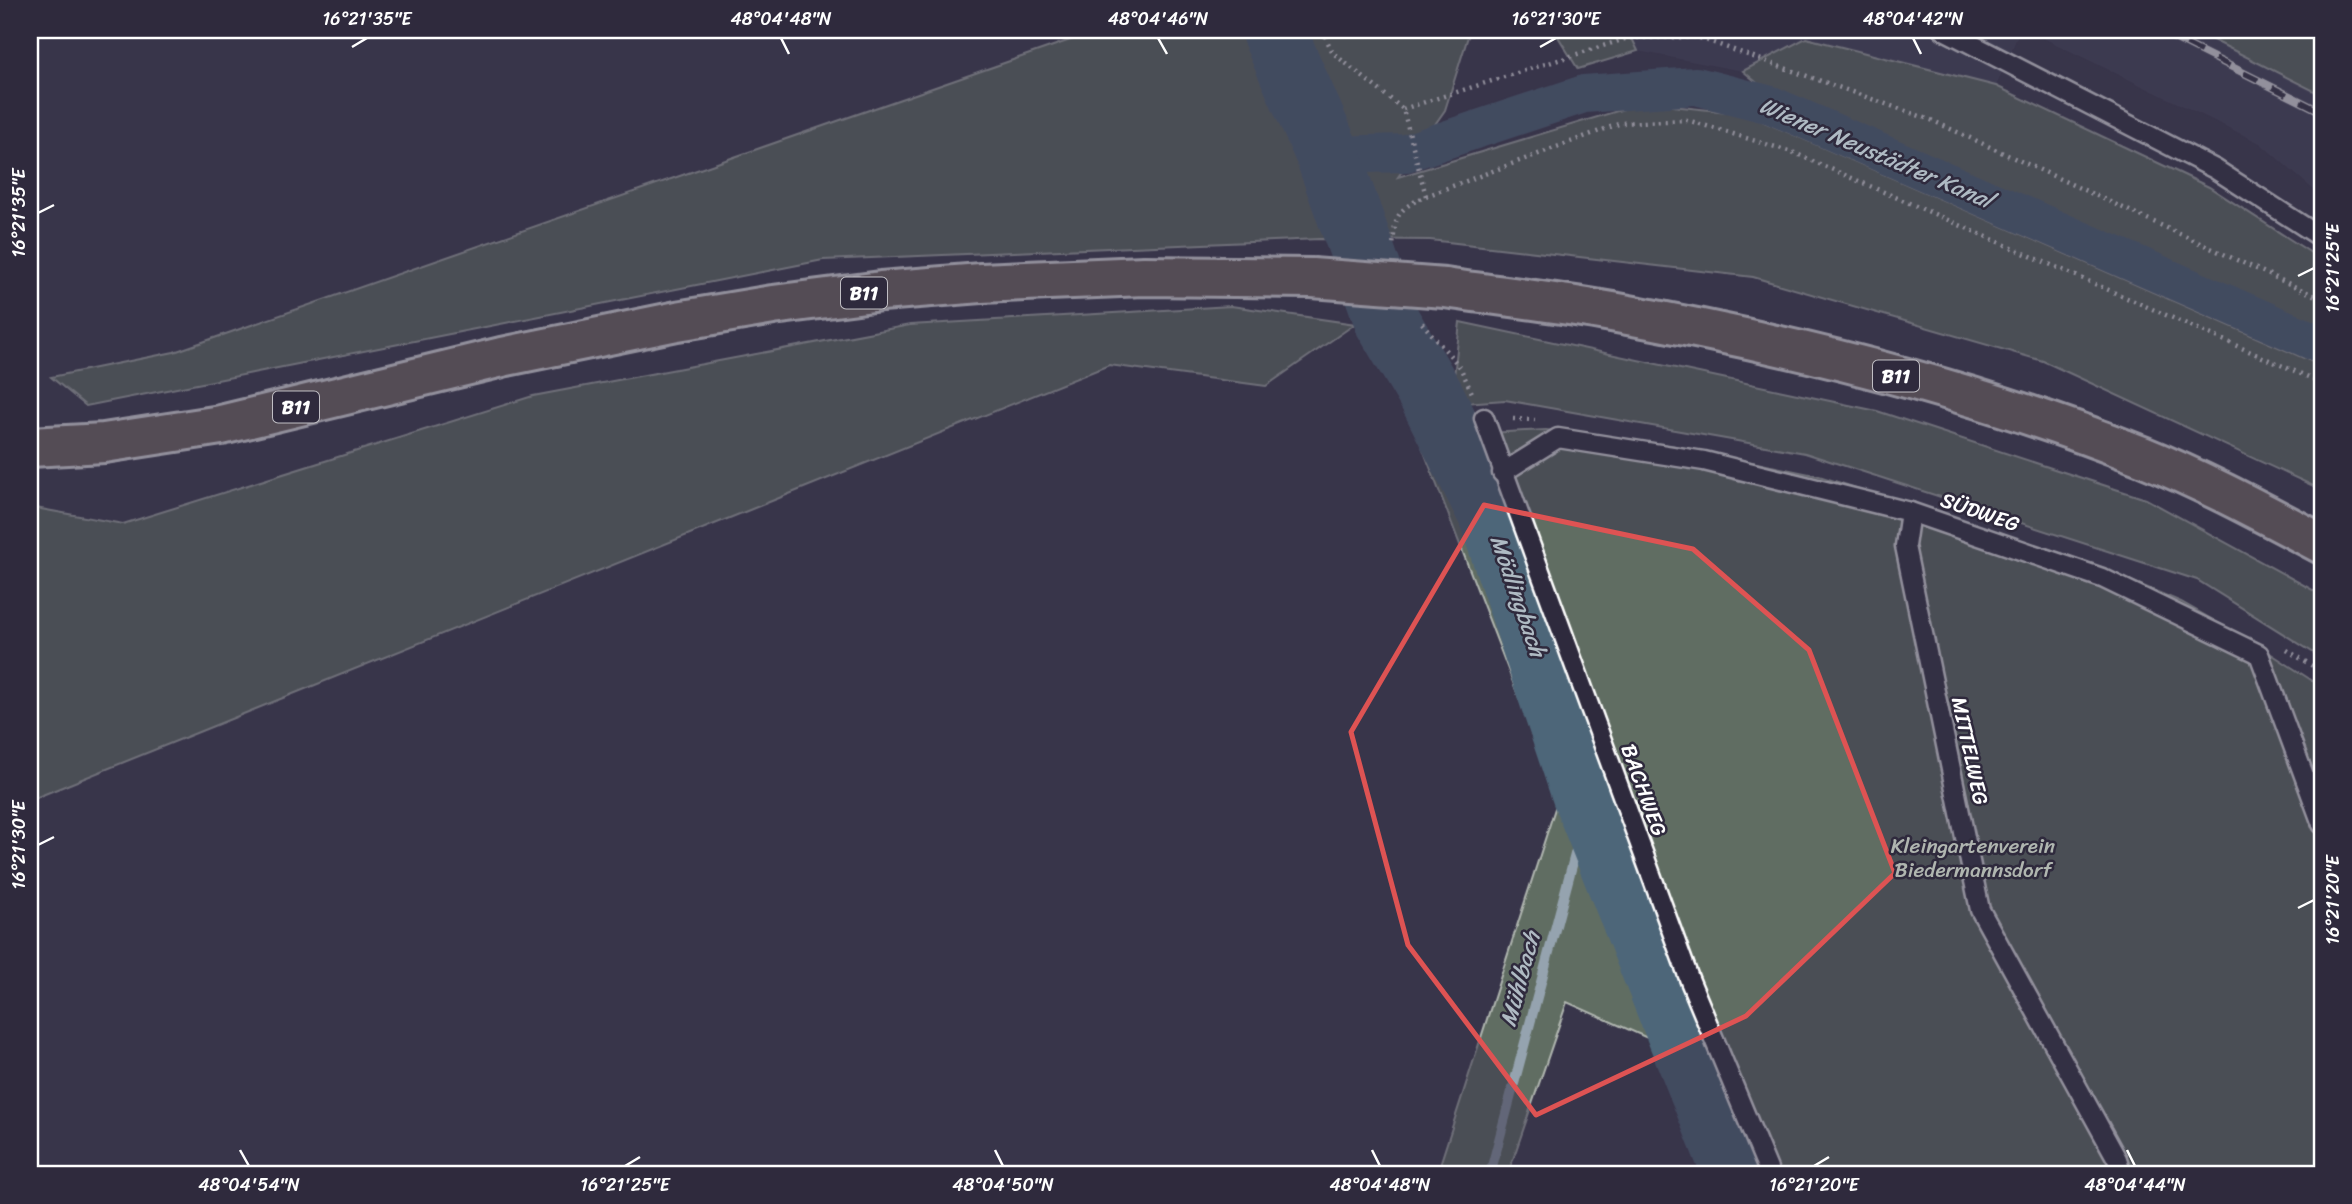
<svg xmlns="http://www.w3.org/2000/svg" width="2352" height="1204" font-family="Sriracha,sans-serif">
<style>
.built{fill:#434259}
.green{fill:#616d62;stroke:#b0b6b0;stroke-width:2}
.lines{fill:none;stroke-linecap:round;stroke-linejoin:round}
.stream{stroke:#95a3af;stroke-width:10}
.canal{stroke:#4e6679;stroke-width:38}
.river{stroke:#4e6679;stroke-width:65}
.service-casing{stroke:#fff;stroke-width:23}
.primary-casing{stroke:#fff;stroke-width:44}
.path{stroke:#fff;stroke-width:4.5;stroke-dasharray:2 5;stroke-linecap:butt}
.service{stroke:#2f2a3d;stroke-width:18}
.primary{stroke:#776864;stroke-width:38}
.rail-casing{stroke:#fff;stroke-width:8}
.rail{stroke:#2f2a3d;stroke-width:5;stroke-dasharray:16;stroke-linecap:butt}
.primary-bridge-casing{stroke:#fff;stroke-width:44;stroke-linecap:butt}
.primary-bridge{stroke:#776864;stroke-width:38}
.marked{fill:none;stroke:#de5353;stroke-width:5;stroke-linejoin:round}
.ticks{fill:none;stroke:#fff;stroke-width:2.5}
.labels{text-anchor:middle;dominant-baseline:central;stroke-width:5;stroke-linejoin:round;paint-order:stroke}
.shield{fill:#2f2a3d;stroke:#c1bfc5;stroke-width:2}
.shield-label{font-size:19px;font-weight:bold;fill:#fff}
.street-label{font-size:21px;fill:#fff;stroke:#2f2a3d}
.park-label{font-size:21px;fill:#b0b6b0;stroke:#2f2a3d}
.water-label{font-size:23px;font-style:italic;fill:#afbac3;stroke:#2f2a3d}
.neatline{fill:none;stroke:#fff;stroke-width:2.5}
.ticks-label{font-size:18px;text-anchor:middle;fill:#fff}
</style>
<rect width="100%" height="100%" fill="#38354a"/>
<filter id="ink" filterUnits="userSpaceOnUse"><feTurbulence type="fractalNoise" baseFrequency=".0143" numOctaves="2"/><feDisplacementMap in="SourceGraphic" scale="14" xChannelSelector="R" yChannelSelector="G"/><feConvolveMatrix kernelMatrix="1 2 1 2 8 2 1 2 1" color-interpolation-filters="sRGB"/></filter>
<g filter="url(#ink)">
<g class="built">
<polygon points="1628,30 2020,30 1996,86 1807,38 1743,71 1638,51"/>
<polygon points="2027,30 2193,30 2322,95 2322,197 2260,143"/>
</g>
<g class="green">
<polygon points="1099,30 1470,30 1445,110 1398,177 1644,103 1746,114 2322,366 2322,490 2043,361 1753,277 1430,240 1319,239 823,260 86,406 51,377 174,352"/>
<polygon points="1554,30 1628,30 1638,51 1578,69"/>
<polygon points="2193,30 2322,30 2322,95"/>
<polygon points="1806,38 1996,86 2209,187 2322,260 2322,330 1768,92 1743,71"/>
<polygon points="1231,306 1355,324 1266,386 1109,365 30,800 30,507 123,524 533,396 910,325"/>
<polygon points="1460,322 1877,411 2146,499 2322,595 2322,658 2197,580 1805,453 1505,400 1451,404"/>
<polygon points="1413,423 1469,439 1488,433 1546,430 1671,445 1819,476 2091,564 2181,602 2259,646 2322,687 2322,1174 1711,1174 1661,1044 1567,1002 1508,1174 1437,1174 1558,799"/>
</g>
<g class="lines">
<polyline class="stream" points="1490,1174 1578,843 1584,794"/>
<polyline class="canal" points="1328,155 1406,153 1584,94 1696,86 1771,105 2322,345"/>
<polyline class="river" points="1273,30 1328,155 1387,321 1432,397 1490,513 1584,794 1735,1174"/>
<g class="service-casing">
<g id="service">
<polyline points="1944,30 2215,169 2322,238"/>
<polyline points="1484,418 1690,981 1770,1174"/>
<polyline points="1502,473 1558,438 1704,461 1910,512 2102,578 2259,654 2322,824"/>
<polyline points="1910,512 1905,546 1980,910 2117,1159 2122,1174"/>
</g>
</g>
<g class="primary-casing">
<g id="primary">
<path d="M1445,288C1501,296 1557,302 1612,312C1792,344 1972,389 2142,456C2204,481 2263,513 2322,544"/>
<polyline points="30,447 104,443 221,425 502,357 677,321 773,305 881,291 981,283 1144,276 1312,278"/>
</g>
</g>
<g class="path">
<path d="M1322,30L1333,53L1403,109L1426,196C1396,210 1395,215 1393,248"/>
<polyline points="1697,37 1705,30"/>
<polyline points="1403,109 1628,38 1697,37 1931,120 2322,299"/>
<polyline points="1426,196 1621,123 1687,120 1792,152 2322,383"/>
<polyline points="1422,323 1460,367 1473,395"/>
<polyline points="1513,419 1535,420"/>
<polyline points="2287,650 2322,672"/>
</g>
<use href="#service" class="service"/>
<use href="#primary" class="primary"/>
<g class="rail-casing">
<polyline id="rail" points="2158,30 2322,112"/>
</g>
<use href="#rail" class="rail"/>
<g class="primary-bridge-casing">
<polyline id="primary-bridge" points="1312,278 1445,288"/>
</g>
<use href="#primary-bridge" class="primary-bridge"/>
</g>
</g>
<path d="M0 0H2352V1204H0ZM1484,505L1693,549L1809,650L1895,873L1746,1016L1536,1115L1408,945L1351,732Z" fill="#38354a" fill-opacity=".55" fill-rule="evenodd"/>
<path class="marked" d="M1484,505L1693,549L1809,650L1895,873L1746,1016L1536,1115L1408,945L1351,732Z"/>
<path class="ticks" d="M781,38L789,54M1158,38L1167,54M1913,38L1921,54M352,47L367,38M1540,47L1556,38M38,213L54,205M2298,276L2314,268M38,845L54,837M2298,908L2314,900M240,1150L249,1166M995,1150L1003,1166M1372,1150L1380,1166M2127,1150L2135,1166M625,1166L640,1157M1814,1166L1829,1157"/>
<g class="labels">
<g class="shield">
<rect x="841" y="277.5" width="46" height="31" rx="5"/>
<rect x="1873" y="360.5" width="46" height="31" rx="5"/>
<rect x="273" y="391.5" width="46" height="31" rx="5"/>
</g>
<g class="shield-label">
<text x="864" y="293">B11</text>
<text x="1896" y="376">B11</text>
<text x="296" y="407">B11</text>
</g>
<g class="street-label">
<text transform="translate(1980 512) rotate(19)">SÜDWEG</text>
<text transform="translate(1970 751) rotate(78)">MITTELWEG</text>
<text transform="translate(1644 790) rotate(70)">BACHWEG</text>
</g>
<g class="park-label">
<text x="1973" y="846">Kleingartenverein<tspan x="1973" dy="24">Biedermannsdorf</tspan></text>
</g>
<g class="water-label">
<text transform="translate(1876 153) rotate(23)">Wiener Neustädter Kanal</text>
<text transform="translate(1518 596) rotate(71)">Mödlingbach</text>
<text transform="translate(1520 979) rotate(-75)">Mühlbach</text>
</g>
</g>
<rect width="2352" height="1204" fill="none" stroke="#2f2a3d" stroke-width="77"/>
<rect x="38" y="38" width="2276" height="1128" class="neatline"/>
<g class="ticks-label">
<text x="367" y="25">16°21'35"E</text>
<text x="781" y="25">48°04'48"N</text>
<text x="1158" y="25">48°04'46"N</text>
<text x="1556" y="25">16°21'30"E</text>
<text x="1913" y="25">48°04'42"N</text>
<text transform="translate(19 213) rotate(-90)" y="6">16°21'35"E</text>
<text transform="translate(2333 268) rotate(-90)" y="6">16°21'25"E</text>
<text transform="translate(19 845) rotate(-90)" y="6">16°21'30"E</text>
<text transform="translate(2333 900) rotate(-90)" y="6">16°21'20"E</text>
<text x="249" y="1191">48°04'54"N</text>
<text x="625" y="1191">16°21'25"E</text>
<text x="1003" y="1191">48°04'50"N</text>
<text x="1380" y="1191">48°04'48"N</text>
<text x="1814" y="1191">16°21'20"E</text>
<text x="2135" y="1191">48°04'44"N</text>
</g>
</svg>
